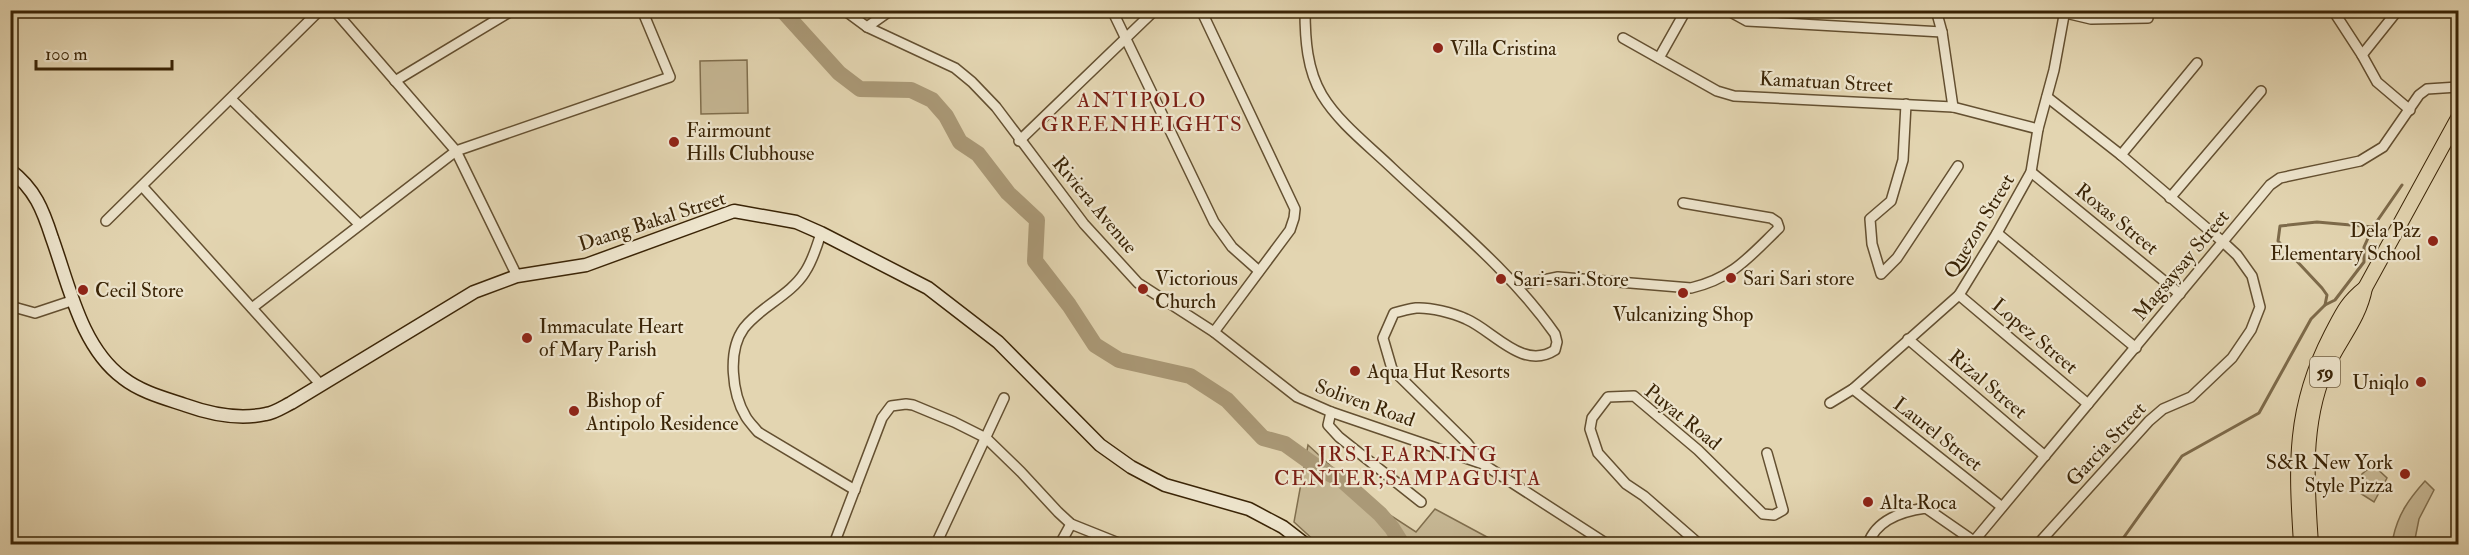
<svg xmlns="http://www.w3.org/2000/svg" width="2469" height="555" font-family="'IM FELL Double Pica',serif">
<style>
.green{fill:#c6b794;stroke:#806e4d;stroke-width:1.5}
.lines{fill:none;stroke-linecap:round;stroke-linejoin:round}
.stream{stroke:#7d6a4a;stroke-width:3}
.river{stroke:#a97;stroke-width:16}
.street-casing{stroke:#645031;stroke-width:12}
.secondary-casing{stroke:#3a2406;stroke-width:15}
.primary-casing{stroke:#3a2406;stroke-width:16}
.street{stroke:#ede4cc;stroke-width:9}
.secondary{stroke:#ede4cc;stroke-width:12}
.primary{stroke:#e3d5b1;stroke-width:14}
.poi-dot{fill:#8f2418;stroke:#ede4cc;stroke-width:2}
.labels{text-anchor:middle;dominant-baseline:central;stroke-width:4.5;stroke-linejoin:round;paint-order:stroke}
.shield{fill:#ede4cc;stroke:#705e41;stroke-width:1.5}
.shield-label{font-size:18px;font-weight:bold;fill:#3a2406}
.poi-label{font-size:20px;fill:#3a2406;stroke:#ede4cc;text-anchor:start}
.street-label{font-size:20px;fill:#3a2406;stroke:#ede4cc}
.neighbourhood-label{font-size:21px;letter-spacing:1.5px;fill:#7a1f14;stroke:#ede4cc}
</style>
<rect width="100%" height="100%" fill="#e3d5b1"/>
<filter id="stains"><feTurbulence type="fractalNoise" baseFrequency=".00333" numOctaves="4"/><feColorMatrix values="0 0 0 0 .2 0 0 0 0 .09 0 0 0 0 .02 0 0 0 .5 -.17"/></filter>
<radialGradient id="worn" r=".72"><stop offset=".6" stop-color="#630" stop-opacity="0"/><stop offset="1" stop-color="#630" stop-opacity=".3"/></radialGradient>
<g class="green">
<polygon points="747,60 748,113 701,114 700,61"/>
<polygon points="1308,445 1370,502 1416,532 1435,509 1500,544 1318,544 1294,522"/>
<polygon points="2373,465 2387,478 2374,502 2360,493 2362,474"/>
<path d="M2425,481L2434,490L2419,519L2414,544H2390V538H2393C2398,514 2409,499 2425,481Z"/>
</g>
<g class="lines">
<g class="stream">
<polyline points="2325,305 2327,295 2322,288 2278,241 2280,226 2317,222 2373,227"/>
<polyline points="2119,544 2182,456 2259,413 2311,319 2325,305 2335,300 2364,262 2364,247 2373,227 2402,185"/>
</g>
<polyline class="river" points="782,10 839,73 860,89 911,90 932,100 946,116 960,142 978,154 1008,193 1037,220 1035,261 1069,305 1095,345 1119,360 1190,376 1227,400 1263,438 1285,444 1317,467 1343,481 1380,514 1392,528 1402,544"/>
<g class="street-casing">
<g id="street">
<polyline points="334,10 456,151 517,276"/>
<polyline points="844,10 867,27 955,68 972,82 996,107 1084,224 1138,283 1214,332 1297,397 1331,412 1483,464 1607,544"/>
<polyline points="1112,10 1214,222 1232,247 1259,271"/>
<polyline points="1201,10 1295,209 1294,218 1290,230 1214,332"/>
<path d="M1305,10C1305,39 1307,70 1322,95C1339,123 1368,145 1392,168C1448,221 1510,270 1555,334L1557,342L1555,350C1523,371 1494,331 1466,319C1453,313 1430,307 1416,308C1409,309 1401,311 1394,313L1383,338L1392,369L1467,443L1483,463"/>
<polyline points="1727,10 1747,21 1942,32"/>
<polyline points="1936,10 1942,32 1953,107"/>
<polyline points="2053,10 2091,19 2148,18"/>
<polyline points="2336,10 2336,15 2362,55 2377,82 2410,110"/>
<polyline points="867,27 891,10"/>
<polyline points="1623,38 1717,91 1734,96 1953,107 2038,129"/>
<polyline points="2362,55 2398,10"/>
<polyline points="1659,58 1686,10"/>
<polyline points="395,81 513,10"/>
<polyline points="231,99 359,224"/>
<polyline points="1906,104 1903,160 1891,201 1870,219 1872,244 1881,274 1897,258 1958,166"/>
<polyline points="1019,141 1155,10"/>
<polyline points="2121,155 2197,63"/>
<polyline points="2031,172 2180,294"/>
<polyline points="142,186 321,385"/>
<polyline points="2170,198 2261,91"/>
<polyline points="106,221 320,10"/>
<path d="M821,233C817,246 813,260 805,272C790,296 761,306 744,328C727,351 732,394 746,417C749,422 754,427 758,432L855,490"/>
<polyline points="1997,233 2136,348"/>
<path d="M1518,285L1558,277L1691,288C1733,278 1749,257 1779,228L1777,222L1771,218L1683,203"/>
<polyline points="1959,295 2088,404"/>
<polyline points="10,306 35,313 74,300"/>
<polyline points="252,308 456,151 670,77 642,10"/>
<polyline points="1908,339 2045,456"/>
<polyline points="1853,389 2002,507"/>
<polyline points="1830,403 1853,389 1959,295 1997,233 2031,172 2038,129 2054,70 2065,10"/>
<polyline points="1331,412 1328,425 1339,437 1421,502"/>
<polyline points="1974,541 2270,185 2280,178 2360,161 2383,147 2419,95 2427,89 2458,87"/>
<polyline points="834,544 882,418 891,406 906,404 913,405 954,422 986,438 1021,472 1058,512 1071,524 1121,544"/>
<polyline points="936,544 1004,398"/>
<polyline points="1060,544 1071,524"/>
<polyline points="1699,544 1644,496 1626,484 1598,453 1590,429 1592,418 1608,397 1634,396 1698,450 1763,514 1774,515 1783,510 1767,453"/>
<path d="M1868,544C1876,520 1903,511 1926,508L1978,544"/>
<polyline points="2038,544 2149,421 2163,409 2191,397 2232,358 2251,330 2260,307 2252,276 2237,255 2223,242 2121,155 2047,97"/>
</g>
</g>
<g class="secondary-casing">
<path id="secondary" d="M10,170C35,189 43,210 52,238C69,285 81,347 123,378C141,392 164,398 185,405C210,414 239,420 266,414C274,413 283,407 291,403L474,292L517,276L586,265L734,211L796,222L821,233L928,288L998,342L1100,445L1131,467L1165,485L1249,509L1283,527L1305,544"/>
</g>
<g class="primary-casing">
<g id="primary">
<path d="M2301,544C2296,464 2293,409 2331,335C2342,314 2346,303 2365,288"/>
<path d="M2311,544C2307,486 2302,426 2325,371C2338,341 2359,320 2365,288L2458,118"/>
</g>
</g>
<use href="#street" class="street"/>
<use href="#secondary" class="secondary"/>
<use href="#primary" class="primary"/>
</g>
<g class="poi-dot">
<circle cx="1438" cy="48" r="6"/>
<circle cx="674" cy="142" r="6"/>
<circle cx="2433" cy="241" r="6"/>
<circle cx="1731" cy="278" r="6"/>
<circle cx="1501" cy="279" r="6"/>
<circle cx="1143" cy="289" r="6"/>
<circle cx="83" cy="290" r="6"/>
<circle cx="1683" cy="293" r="6"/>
<circle cx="527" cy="338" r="6"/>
<circle cx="1355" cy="371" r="6"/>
<circle cx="2421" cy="382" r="6"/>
<circle cx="574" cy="411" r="6"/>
<circle cx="2405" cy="474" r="6"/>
<circle cx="1868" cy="502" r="6"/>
</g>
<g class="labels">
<rect class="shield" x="2310" y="357" width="30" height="30" rx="4.5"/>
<g class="shield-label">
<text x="2325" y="372">59</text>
</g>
<g class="poi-label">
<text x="1450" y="48">Villa Cristina</text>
<text x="686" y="130">Fairmount<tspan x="686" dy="23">Hills Clubhouse</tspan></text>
<text x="2421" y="230" text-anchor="end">Dela Paz<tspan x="2421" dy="23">Elementary School</tspan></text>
<text x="1155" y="278">Victorious<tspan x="1155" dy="23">Church</tspan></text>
<text x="1743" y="278">Sari Sari store</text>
<text x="1513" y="279">Sari-sari Store</text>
<text x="95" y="290">Cecil Store</text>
<text x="1683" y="314" text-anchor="middle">Vulcanizing Shop</text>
<text x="539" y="326">Immaculate Heart<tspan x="539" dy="23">of Mary Parish</tspan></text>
<text x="1367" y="371">Aqua Hut Resorts</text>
<text x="2409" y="382" text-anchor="end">Uniqlo</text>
<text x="586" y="400">Bishop of<tspan x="586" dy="23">Antipolo Residence</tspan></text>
<text x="2393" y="462" text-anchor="end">S&amp;R New York<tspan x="2393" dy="23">Style Pizza</tspan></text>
<text x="1880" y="502">Alta Roca</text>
</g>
<g class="street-label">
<text transform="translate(1826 82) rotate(3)">Kamatuan Street</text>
<text transform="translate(1095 205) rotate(50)">Riviera Avenue</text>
<text transform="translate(2117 219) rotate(39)">Roxas Street</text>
<text transform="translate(652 221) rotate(-18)">Daang Bakal Street</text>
<text transform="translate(1979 226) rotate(-59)">Quezon Street</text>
<text transform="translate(2181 265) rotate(-50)">Magsaysay Street</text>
<text transform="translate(2035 336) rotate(40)">Lopez Street</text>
<text transform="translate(1988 384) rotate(40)">Rizal Street</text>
<text transform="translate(1365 403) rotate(20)">Soliven Road</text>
<text transform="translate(1683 417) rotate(39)">Puyat Road</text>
<text transform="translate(1938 434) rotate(38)">Laurel Street</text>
<text transform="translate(2106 444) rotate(-47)">Garcia Street</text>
</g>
<g class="neighbourhood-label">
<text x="1142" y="100">ANTIPOLO<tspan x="1142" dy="24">GREENHEIGHTS</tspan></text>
<text x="1408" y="454">JRS LEARNING<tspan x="1408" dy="24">CENTER;SAMPAGUITA</tspan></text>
</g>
</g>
<rect width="2469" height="555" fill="none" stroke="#e3d5b1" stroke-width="36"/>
<rect x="12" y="12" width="2445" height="531" fill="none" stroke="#3a2406" stroke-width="3"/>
<rect x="18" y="18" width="2433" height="519" fill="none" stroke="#3a2406" stroke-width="1.5"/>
<path d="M36 60v9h136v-9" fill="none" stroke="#3a2406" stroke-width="3"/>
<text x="45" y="60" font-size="18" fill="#3a2406" stroke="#ede4cc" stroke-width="4.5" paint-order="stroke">100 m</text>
<rect width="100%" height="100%" filter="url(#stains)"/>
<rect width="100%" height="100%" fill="url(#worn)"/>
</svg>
